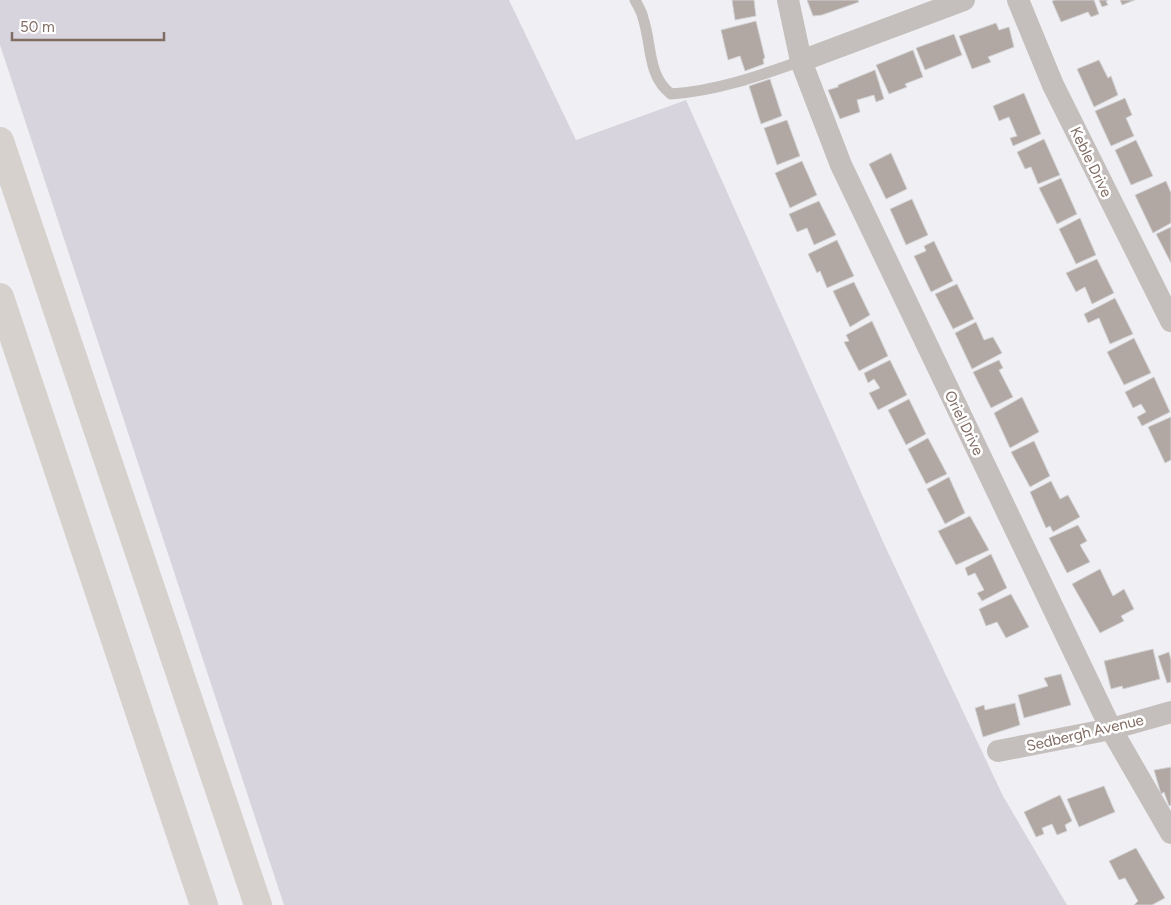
<svg xmlns="http://www.w3.org/2000/svg" width="1171" height="905" font-family="Figtree,sans-serif">
<style>
.green{fill:#d8d4de}
.building{fill:#b1a7a3;stroke:#d3d3d5}
.lines{fill:none;stroke-linecap:round;stroke-linejoin:round}
.lane{stroke:#c4bfbd;stroke-width:11}
.street{stroke:#c4bfbd;stroke-width:22}
.highway{stroke:#d7d1ce;stroke-width:28}
.labels{text-anchor:middle;dominant-baseline:central;stroke-width:5;stroke-linejoin:round;paint-order:stroke}
.street-label{font-size:15px;fill:#806c63;stroke:#fff}
</style>
<rect width="100%" height="100%" fill="#f0f0f4"/>
<polygon class="green" points="0,0 509,0 576,140 686,100 885,546 1003,796 1067,905 284,905 0,45"/>
<g class="building">
<polygon points="732,0 754,0 756,16 735,20"/>
<polygon points="807,0 858,0 859,2 822,15 813,16"/>
<polygon points="1055,0 1094,0 1099,14 1091,17 1088,12 1061,22 1052,1"/>
<polygon points="1099,0 1108,0 1106,1 1108,5 1102,7"/>
<polygon points="1120,0 1135,0 1122,5"/>
<polygon points="756,21 765,58 763,59 764,64 745,71 740,56 728,60 721,30"/>
<polygon points="996,23 999,30 1009,27 1014,47 988,57 991,62 972,69 959,36"/>
<polygon points="954,34 962,55 925,70 916,48"/>
<polygon points="913,50 923,77 905,84 907,87 889,94 876,65"/>
<polygon points="1099,60 1108,78 1111,76 1118,95 1094,107 1077,69"/>
<polygon points="875,70 884,99 876,102 874,95 857,100 860,112 840,119 828,90 838,87 838,85"/>
<polygon points="770,79 782,116 761,124 749,86"/>
<polygon points="1024,93 1041,134 1013,146 1010,138 1017,136 1009,117 999,121 993,106"/>
<polygon points="1125,98 1132,115 1126,118 1134,136 1111,146 1095,111"/>
<polygon points="787,120 800,156 777,165 764,128"/>
<polygon points="1044,139 1060,175 1038,184 1031,167 1025,169 1017,152"/>
<polygon points="1136,140 1153,176 1131,185 1115,150"/>
<polygon points="891,153 907,189 886,199 869,164"/>
<polygon points="802,161 817,195 790,208 775,173"/>
<polygon points="1061,178 1077,214 1057,224 1039,188"/>
<polygon points="1166,181 1171,193 1171,223 1153,233 1135,195"/>
<polygon points="912,199 928,235 906,245 890,209"/>
<polygon points="819,201 836,235 814,245 807,228 797,232 789,214"/>
<polygon points="1080,218 1096,255 1076,264 1059,229"/>
<polygon points="1171,227 1171,263 1156,234"/>
<polygon points="837,240 854,276 827,288 820,271 817,273 808,254"/>
<polygon points="934,241 953,281 931,292 914,256 926,251 924,246"/>
<polygon points="1097,259 1114,293 1092,304 1085,287 1076,292 1066,273"/>
<polygon points="854,282 870,315 850,327 833,291"/>
<polygon points="957,284 974,319 953,329 935,294"/>
<polygon points="1115,298 1133,334 1110,344 1099,318 1088,323 1084,314"/>
<polygon points="872,321 888,356 859,371 844,342 849,341 846,335"/>
<polygon points="976,322 984,340 993,337 1002,353 972,369 955,333"/>
<polygon points="1134,338 1151,373 1124,385 1107,352"/>
<polygon points="890,360 907,395 878,410 869,393 880,388 874,379 868,383 864,373"/>
<polygon points="999,360 1003,368 999,370 1013,397 991,408 973,372"/>
<polygon points="1154,377 1170,412 1142,426 1137,417 1146,412 1141,404 1133,408 1125,392"/>
<polygon points="1022,397 1039,432 1010,448 994,413"/>
<polygon points="909,399 926,434 906,445 888,410"/>
<polygon points="1171,417 1171,460 1165,463 1148,427"/>
<polygon points="928,438 947,474 926,484 908,449"/>
<polygon points="1034,441 1050,476 1030,487 1011,452"/>
<polygon points="949,477 965,513 945,524 927,489"/>
<polygon points="1051,481 1060,499 1068,495 1080,517 1053,532 1050,526 1046,528 1030,492"/>
<polygon points="970,516 989,550 956,565 938,531"/>
<polygon points="1078,525 1087,541 1080,545 1090,562 1067,573 1049,538"/>
<polygon points="991,554 1007,588 982,601 977,593 984,590 975,573 968,576 965,568"/>
<polygon points="1100,569 1113,596 1124,589 1134,609 1121,616 1124,621 1100,633 1072,584"/>
<polygon points="1011,594 1029,627 1006,638 997,622 986,626 979,609"/>
<polygon points="1153,649 1160,679 1123,689 1122,686 1111,689 1104,661"/>
<polygon points="1169,652 1171,660 1171,682 1167,683 1158,656"/>
<polygon points="1061,674 1071,705 1024,718 1018,695 1048,686 1044,678"/>
<polygon points="1015,703 1020,725 983,737 975,708 984,705 985,710"/>
<polygon points="1171,767 1171,805 1169,806 1164,792 1161,794 1154,770"/>
<polygon points="1104,786 1115,812 1079,827 1067,799"/>
<polygon points="1060,795 1072,821 1065,825 1067,831 1057,835 1052,824 1042,828 1044,834 1036,837 1024,812"/>
<polygon points="1136,848 1165,898 1152,905 1134,905 1138,901 1125,878 1119,880 1109,861"/>
</g>
<g class="lines">
<path class="lane" d="M635,0C638,6 642,12 643,18C652,44 647,76 671,94C716,91 759,76 801,61"/>
<g class="street">
<polyline points="788,0 801,61 841,165 1111,729 1171,833"/>
<polyline points="1018,0 1053,85 1171,321"/>
<polyline points="801,61 964,0"/>
<polyline points="998,751 1111,729 1171,712"/>
</g>
<g class="highway">
<polyline points="0,141 258,905"/>
<polyline points="0,297 204,905"/>
</g>
</g>
<g class="labels">
<g class="street-label">
<text transform="translate(1091 162) rotate(64)">Keble Drive</text>
<text transform="translate(964 423) rotate(64)">Oriel Drive</text>
<text transform="translate(1085 733) rotate(-13)">Sedbergh Avenue</text>
</g>
</g>
<path d="M12 32v8h152v-8" fill="none" stroke="#806c63" stroke-width="2.5"/>
<text x="20" y="32" font-size="15" fill="#806c63" stroke="#ffffff" stroke-width="4" paint-order="stroke">50 m</text>
</svg>
